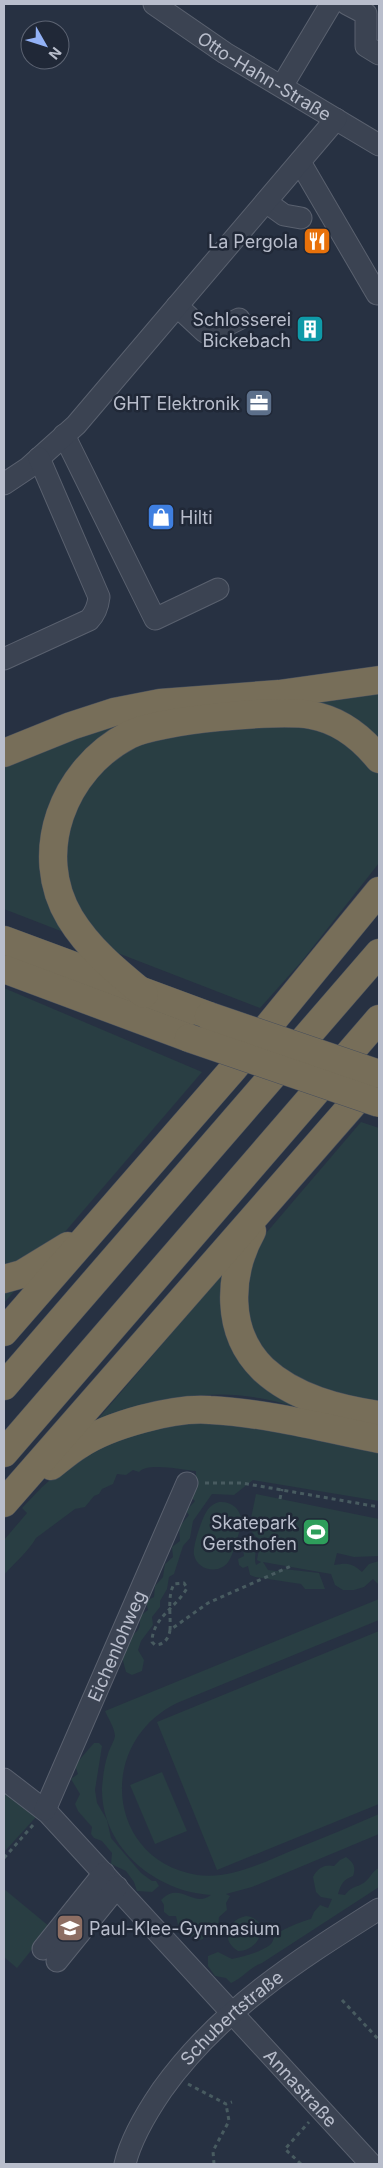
<svg xmlns="http://www.w3.org/2000/svg" width="383" height="2168" font-family="Inter,sans-serif">
<style>
.green{fill:#293e43}
.lines{fill:none;stroke-linecap:round;stroke-linejoin:round}
.minor-casing{stroke:#5a616f;stroke-width:23}
.highway-casing{stroke:#464e5c;stroke-width:29}
.path{stroke:#485b60;stroke-width:3;stroke-dasharray:4 4;stroke-linecap:butt}
.minor{stroke:#3b4352;stroke-width:21}
.highway{stroke:#776e59;stroke-width:28}
.highway-bridge-casing{stroke:#464e5c;stroke-width:29;stroke-linecap:butt}
.highway-bridge{stroke:#776e59;stroke-width:28}
.labels{text-anchor:middle;dominant-baseline:central;stroke-width:5;stroke-linejoin:round;paint-order:stroke}
.street-label{font-size:18px;fill:#b9becc;stroke:#202837}
.poi-label{font-size:18px;fill:#b9becc;stroke:#202837;text-anchor:end}
</style>
<rect width="100%" height="100%" fill="#273142"/>
<g class="green">
<polygon points="379,688 379,863 302,961 260,1008 4,909 4,768 110,722"/>
<polygon points="4,988 202,1072 4,1303"/>
<polygon points="361,1122 379,1128 379,1406 328,1394 268,1361 243,1321 250,1252"/>
<path d="M224,1272L229,1331L329,1417C306,1411 283,1402 259,1398C205,1388 150,1401 98,1419Z"/>
<path d="M190,1416L379,1447V1501L253,1480L234,1495L212,1494L193,1521L190,1538L183,1546L174,1574L169,1577L167,1589L160,1601V1607L152,1617L153,1625L141,1641L138,1650L144,1660L142,1671L132,1675L126,1672L122,1657L126,1646L130,1644L132,1635C141,1630 140,1625 140,1616L148,1610L146,1601L154,1597L155,1586L163,1577L165,1564L173,1557L172,1547L180,1541L179,1527L189,1515L186,1511L195,1501L192,1498V1493L196,1490V1471C182,1470 148,1462 139,1472L133,1470L126,1475L117,1474L113,1484L102,1489L99,1494L94,1496L85,1507L75,1509L36,1538C29,1551 14,1563 4,1575V1540L27,1513L22,1508L42,1487L64,1468L108,1440Z"/>
<path d="M256,1494L379,1519V1556L354,1557L337,1553L334,1565C346,1563 351,1562 362,1572L369,1564L379,1561V1585L373,1579L364,1587L354,1590H343L335,1585L331,1574L263,1562L268,1570L277,1571L284,1569L319,1573L325,1589H305L301,1584L255,1577L250,1575L248,1566L243,1568L239,1565L238,1559L244,1556L243,1549L247,1538L255,1541C258,1550 253,1557 256,1565L261,1562L257,1560L261,1539L256,1537L249,1528Z"/>
<path d="M219,1502C232,1501 241,1509 242,1523C238,1535 235,1549 230,1559C222,1575 198,1572 194,1555C192,1547 203,1514 209,1508C212,1505 215,1503 219,1502Z"/>
<path d="M379,1599V1620L177,1703C95,1743 107,1861 197,1875C232,1880 266,1861 298,1848C325,1837 352,1826 379,1814V1834L252,1887L226,1894L230,1896L226,1903L227,1910L219,1917L218,1927L211,1931H206L203,1939L197,1941L186,1932L185,1928L178,1925L176,1916H169L164,1912V1905L161,1900C181,1880 193,1909 211,1895C156,1892 101,1848 102,1788C103,1777 104,1765 108,1754C109,1749 114,1742 115,1736C115,1729 108,1718 105,1711Z"/>
<polygon points="379,1631 379,1804 217,1870 157,1722"/>
<polygon points="94,1743 99,1743 102,1746 95,1790 97,1803 107,1820 111,1838 141,1873 152,1881 156,1881 159,1886 152,1892 137,1891 134,1882 126,1871 111,1864 112,1853 102,1841 94,1838 91,1834 92,1827 78,1811 75,1804 80,1794 71,1779 78,1774 75,1765"/>
<polygon points="162,1772 187,1831 155,1844 130,1785"/>
<polygon points="4,1790 36,1817 4,1852"/>
<path d="M346,1857C354,1863 356,1867 353,1876C343,1880 341,1884 338,1894L345,1895C353,1885 357,1888 365,1882C371,1877 372,1871 379,1868V1887L262,1963C250,1967 243,1978 231,1983L226,1978L215,1976L208,1966V1956L218,1952L232,1959C246,1956 258,1953 270,1945C273,1943 273,1938 276,1935C280,1930 305,1920 311,1919L314,1912L320,1905L328,1908L332,1899L321,1897L316,1892L313,1877C318,1868 324,1864 334,1866L340,1860Z"/>
<polygon points="4,1889 50,1927 17,1968 4,1957"/>
<path d="M246,1916C272,1919 260,1952 238,1951C220,1940 227,1920 246,1916Z"/>
</g>
<g class="lines">
<g class="minor-casing">
<g id="minor">
<path id="s1" d="M154,4L225,53L379,145"/>
<polyline points="347,4 366,14 366,46 379,54"/>
<polyline points="282,86 331,4"/>
<polyline points="300,162 377,294"/>
<polyline points="266,202 284,215 301,218"/>
<polyline points="177,306 205,332 213,332 239,319"/>
<polyline points="64,435 155,619 218,589"/>
<polyline points="4,484 28,468 76,425 336,119"/>
<path d="M4,659L89,620C96,613 98,606 99,597L39,458"/>
<path id="s2" d="M4,1779L48,1813L371,2164"/>
<path id="s3" d="M45,1810L187,1483"/>
<polyline points="43,1949 104,1873"/>
<polyline points="57,1961 117,1887"/>
<path id="s4" d="M125,2164C131,2138 147,2112 162,2090C219,2010 298,1960 379,1909"/>
</g>
</g>
<g class="highway-casing">
<g id="highway">
<polyline points="4,753 71,726 114,712 160,703 279,694 379,680"/>
<polyline points="4,940 209,1016"/>
<polyline points="4,969 189,1038"/>
<path d="M144,994C116,971 89,949 70,918C31,853 63,769 129,735C158,720 278,709 311,715C340,720 362,738 379,759"/>
<path d="M252,1231C228,1274 225,1332 263,1369C294,1398 339,1409 379,1415"/>
<polyline points="4,1279 22,1274 68,1246"/>
<polyline points="4,1332 234,1068 379,891"/>
<polyline points="4,1386 379,953"/>
<polyline points="4,1453 379,1019"/>
<path d="M51,1466C60,1459 69,1451 79,1445C109,1425 174,1407 210,1410C267,1413 324,1428 379,1439"/>
<polyline points="4,1503 375,1079"/>
</g>
</g>
<g class="path">
<polyline points="205,1483 242,1483 379,1507"/>
<polyline points="280,1499 282,1489"/>
<path d="M170,1630C171,1615 167,1597 174,1584L184,1583L187,1588C177,1607 152,1618 152,1642L155,1645C164,1645 169,1638 170,1630L208,1603L291,1566"/>
<polyline points="4,1858 33,1825"/>
<polyline points="342,2000 379,2040"/>
<polyline points="188,2084 226,2104 232,2102"/>
<polyline points="214,2164 213,2151 229,2121 226,2104"/>
<polyline points="301,2164 285,2149 309,2122"/>
</g>
<use href="#minor" class="minor"/>
<use href="#highway" class="highway"/>
<g class="highway-bridge-casing">
<g id="highway-bridge">
<polyline points="209,1016 379,1074"/>
<polyline points="189,1038 379,1103"/>
</g>
</g>
<use href="#highway-bridge" class="highway-bridge"/>
</g>
<defs>
<g id="restaurant-square" transform="scale(1.4375)"><rect x="-9" y="-9" width="18" height="18" rx="4" fill="#e8710a" stroke="#202837"/><path d="M-5-6h1v4h1v-4h1v4h1v-4h1v5L-1.5 .5V6h-2V.5L-5-1ZM5-6V6H3V1.5H1.5Q1.5-4 5-6Z" fill="#fff"/></g>
<g id="building-square" transform="scale(1.4375)"><rect x="-9" y="-9" width="18" height="18" rx="4" fill="#0f9aa8" stroke="#202837"/><path d="M-4-6H4V6H1V3H-1V6H-4ZM-2.5-4.3h1.7v1.8h-1.7ZM.8-4.3h1.7v1.8H.8ZM-2.5-1h1.7V.8h-1.7ZM.8-1h1.7V.8H.8Z" fill="#fff"/></g>
<g id="office-square" transform="scale(1.4375)"><rect x="-9" y="-9" width="18" height="18" rx="4" fill="#5c6f8a" stroke="#202837"/><path d="M-6-3h4V-5.5h4V-3h4V5H-6ZM-1-4.5V-3h2v-1.5ZM-6 0V1H6V0Z" fill="#fff"/></g>
<g id="shop-square" transform="scale(1.4375)"><rect x="-9" y="-9" width="18" height="18" rx="4" fill="#3f7fe0" stroke="#202837"/><path d="M-5-2.5h2.3a2.7 3.5 0 0 1 5.4 0H5L5.5 6h-11ZM-1.5-2.5h3a1.5 2.3 0 0 0-3 0Z" fill="#fff"/></g>
<g id="stadium-square" transform="scale(1.4375)"><rect x="-9" y="-9" width="18" height="18" rx="4" fill="#2e9e5b" stroke="#202837"/><path d="M0-5a6.5 5 0 1 0 0 10a6.5 5 0 1 0 0-10ZM-3.5-1.8h7v3.6h-7Z" fill="#fff"/></g>
<g id="school-square" transform="scale(1.4375)"><rect x="-9" y="-9" width="18" height="18" rx="4" fill="#8d6e63" stroke="#202837"/><path d="M0-5L7-2L0 1L-7-2ZM-4 1L0 2.5L4 1V4Q0 6-4 4Z" fill="#fff"/></g>
</defs>
<g fill-rule="evenodd">
<use href="#restaurant-square" x="317" y="241"/>
<use href="#building-square" x="310" y="329"/>
<use href="#office-square" x="259" y="403"/>
<use href="#shop-square" x="161" y="517"/>
<use href="#stadium-square" x="316" y="1532"/>
<use href="#school-square" x="70" y="1928"/>
</g>
<g class="labels">
<g class="street-label">
<text stroke="none"><textPath href="#s1" startOffset="132">Otto-Hahn-Straße</textPath></text>
<text stroke="none"><textPath href="#s3" startOffset="179">Eichenlohweg</textPath></text>
<text stroke="none"><textPath href="#s4" startOffset="184">Schubertstraße</textPath></text>
<text stroke="none"><textPath href="#s2" startOffset="429">Annastraße</textPath></text>
</g>
<g class="poi-label">
<text x="298" y="241">La Pergola</text>
<text x="291" y="319">Schlosserei<tspan x="291" dy="21">Bickebach</tspan></text>
<text x="240" y="403">GHT Elektronik</text>
<text x="180" y="517" text-anchor="start">Hilti</text>
<text x="297" y="1522">Skatepark<tspan x="297" dy="21">Gersthofen</tspan></text>
<text x="89" y="1928" text-anchor="start">Paul-Klee-Gymnasium</text>
</g>
</g>
<rect width="383" height="2168" fill="none" stroke="#b9becc" stroke-width="10"/>
<g transform="translate(45 45) rotate(129)"><circle r="24" fill="#202837" stroke="#5d6473"/>
<path d="M0-4L9 19L0 12L-9 19Z" fill="#93b2f6"/>
<text y="-8" font-size="14" font-weight="bold" text-anchor="middle" fill="#b9becc">N</text>
</g>
</svg>
